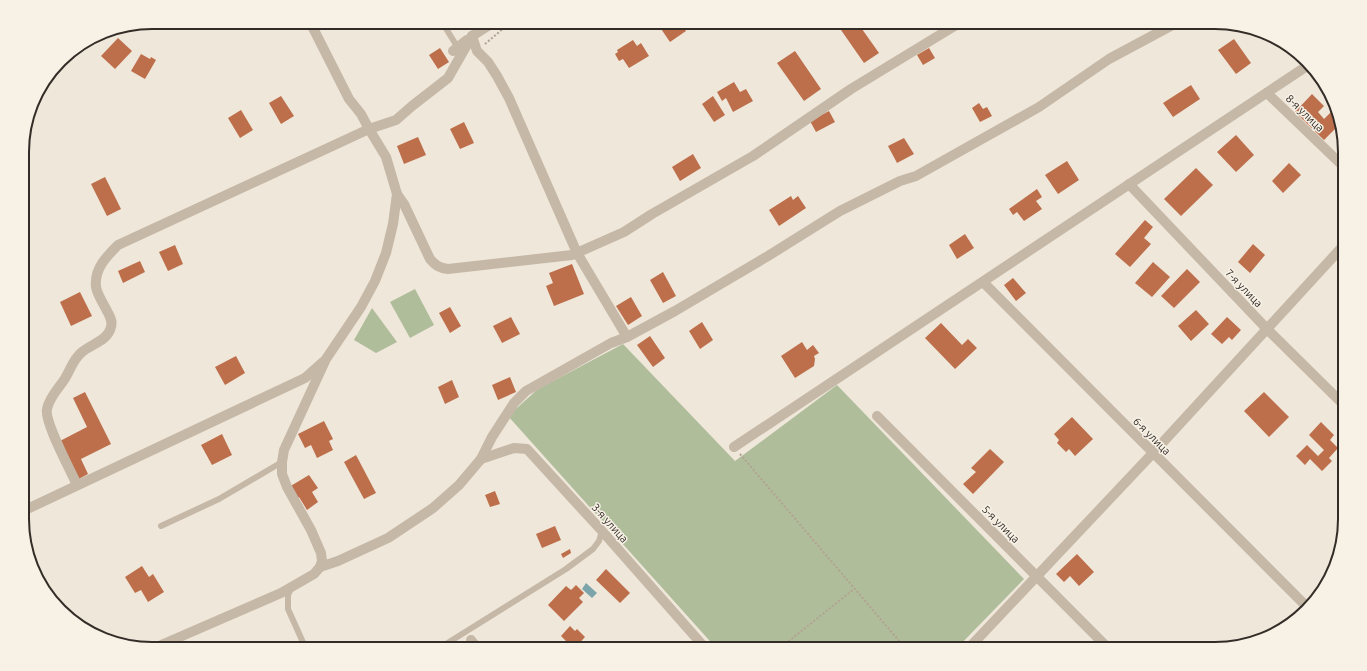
<svg xmlns="http://www.w3.org/2000/svg" width="1367" height="671" font-family="Ubuntu,sans-serif">
<style>
.green{fill:#afbd9b}
.water{fill:#7ba5aa}
.building{fill:#bd6f4b}
.lines{fill:none;stroke-linecap:round;stroke-linejoin:round}
.path{stroke:#b2a291;stroke-width:2;stroke-dasharray:2 2;stroke-linecap:butt}
.service{stroke:#c6b8a7;stroke-width:6}
.minor{stroke:#c6b8a7;stroke-width:10}
.tertiary{stroke:#c6b8a7;stroke-width:10}
.labels{text-anchor:middle;dominant-baseline:central;stroke-width:3;stroke-linejoin:round;paint-order:stroke}
.street-label{font-size:11px;fill:#332c27;stroke:#f7f1e6}
.rim{fill:none;stroke:#332c27;stroke-width:2}
</style>
<rect width="100%" height="100%" fill="#efe7da"/>
<g class="green">
<polygon points="415,289 434,325 410,338 390,302"/>
<polygon points="372,308 397,342 376,353 354,340"/>
<polygon points="623,344 735,461 837,385 1024,579 956,649 717,649 508,416 538,389"/>
</g>
<polygon class="water" points="586,583 597,593 592,598 582,589"/>
<g class="building">
<polygon points="658,22 679,22 686,31 670,42 657,23"/>
<polygon points="852,22 857,22 879,53 864,63 841,30"/>
<polygon points="118,38 132,51 115,69 101,56"/>
<polygon points="1234,39 1251,63 1236,74 1218,50"/>
<polygon points="633,40 637,46 641,43 649,56 629,68 623,59 619,61 615,54 618,52 617,50"/>
<polygon points="440,48 449,62 438,69 429,55"/>
<polygon points="929,48 935,58 923,65 917,55"/>
<polygon points="795,51 821,89 804,101 777,63"/>
<polygon points="141,54 150,59 151,57 156,60 145,79 131,71"/>
<polygon points="734,82 740,92 746,89 753,101 733,112 726,98 722,101 717,92"/>
<polygon points="1191,85 1200,99 1173,117 1163,103"/>
<polygon points="1312,94 1324,106 1318,112 1324,119 1331,112 1338,120 1340,124 1324,140 1295,112"/>
<polygon points="281,96 294,116 281,124 269,103"/>
<polygon points="713,96 725,115 714,122 702,104"/>
<polygon points="979,103 983,109 987,107 992,116 980,122 972,108"/>
<polygon points="241,110 253,130 240,138 228,118"/>
<polygon points="829,111 835,122 816,132 810,121"/>
<polygon points="464,122 474,143 460,149 450,129"/>
<polygon points="1236,135 1254,155 1236,172 1217,152"/>
<polygon points="418,137 426,155 404,164 397,146"/>
<polygon points="904,138 914,154 897,163 888,146"/>
<polygon points="693,154 701,168 680,181 672,167"/>
<polygon points="1067,161 1079,180 1058,194 1045,175"/>
<polygon points="1289,163 1301,175 1283,193 1272,181"/>
<polygon points="1196,168 1213,185 1181,216 1164,199"/>
<polygon points="105,177 121,209 107,216 91,184"/>
<polygon points="1037,189 1042,197 1036,201 1042,209 1024,221 1017,212 1013,215 1009,209"/>
<polygon points="791,196 793,200 798,196 806,208 779,226 769,210"/>
<polygon points="1145,220 1153,227 1144,238 1151,244 1130,267 1115,254"/>
<polygon points="965,234 974,248 957,259 949,245"/>
<polygon points="1253,244 1265,255 1250,273 1238,262"/>
<polygon points="175,245 183,264 168,271 159,252"/>
<polygon points="140,261 145,272 123,283 118,271"/>
<polygon points="1153,262 1170,277 1152,297 1135,283"/>
<polygon points="572,264 584,294 554,306 546,286 553,283 549,273"/>
<polygon points="1187,269 1200,282 1174,308 1161,296"/>
<polygon points="663,272 676,296 663,303 650,280"/>
<polygon points="1013,278 1026,293 1016,301 1004,285"/>
<polygon points="80,292 92,316 71,326 60,302"/>
<polygon points="631,297 642,316 628,325 616,306"/>
<polygon points="450,307 461,326 450,333 439,313"/>
<polygon points="1196,310 1209,324 1191,341 1178,326"/>
<polygon points="511,317 520,334 502,343 493,326"/>
<polygon points="1227,317 1241,330 1232,340 1229,337 1222,344 1211,334"/>
<polygon points="702,322 713,340 700,349 689,331"/>
<polygon points="941,323 962,345 968,339 977,348 955,369 925,338"/>
<polygon points="650,336 665,358 653,367 637,345"/>
<polygon points="802,342 807,350 813,345 819,353 814,356 815,359 814,366 795,378 781,356"/>
<polygon points="236,356 245,373 225,385 215,367"/>
<polygon points="510,377 516,392 498,400 492,385"/>
<polygon points="452,380 459,397 445,404 438,387"/>
<polygon points="85,392 111,444 81,459 88,474 77,480 58,442 87,427 73,398"/>
<polygon points="1264,392 1289,417 1269,437 1244,411"/>
<polygon points="1072,417 1093,439 1075,456 1069,449 1066,452 1057,443 1059,440 1054,434"/>
<polygon points="324,421 333,439 329,441 333,450 317,458 311,445 305,448 298,434"/>
<polygon points="1321,422 1334,435 1330,440 1338,448 1329,458 1332,461 1322,471 1310,459 1305,465 1296,456 1307,445 1318,456 1324,450 1309,435"/>
<polygon points="222,434 232,455 212,465 201,445"/>
<polygon points="990,449 1004,462 973,494 963,484 976,472 971,468"/>
<polygon points="356,455 376,493 364,499 344,462"/>
<polygon points="309,475 318,488 312,492 318,502 307,510 299,497 296,499 289,487"/>
<polygon points="495,491 500,504 490,507 485,495"/>
<polygon points="555,526 561,540 542,548 536,534"/>
<polygon points="570,549 571,553 563,558 561,554"/>
<polygon points="1077,554 1094,572 1079,586 1070,576 1064,582 1056,574"/>
<polygon points="142,566 149,577 153,574 164,592 148,602 141,590 135,593 125,577"/>
<polygon points="606,569 630,593 620,603 596,580"/>
<polygon points="576,585 584,593 579,598 583,602 564,621 548,605 566,586 571,590"/>
<polygon points="570,626 575,631 577,629 585,637 574,649 561,636"/>
</g>
<g class="lines">
<g class="path">
<polyline points="485,44 511,22"/>
<polyline points="740,454 906,649"/>
<polyline points="779,649 854,589"/>
</g>
<g class="service">
<polyline points="442,22 458,48"/>
<polyline points="161,526 219,499 282,462"/>
<polyline points="292,587 288,595 288,609 306,649"/>
<polyline points="438,649 566,569 593,549 599,541 602,531"/>
</g>
<g class="minor">
<polyline points="310,22 349,99 361,114 369,129 396,120 412,106 448,78 472,36"/>
<polyline points="472,36 477,51 488,62 497,76 509,98 577,253 627,337"/>
<polyline points="453,51 467,40"/>
<polyline points="1267,93 1344,167"/>
<polyline points="1129,184 1266,328 1345,406"/>
<path d="M397,194L404,204L430,259C435,265 439,268 448,269L572,255L624,232L652,214L753,156L851,89L961,22"/>
<polyline points="983,282 1306,606"/>
<polyline points="877,416 1109,649"/>
<polyline points="734,447 1307,66"/>
<polyline points="481,459 514,448 527,449 602,531 706,649"/>
<path d="M77,485C71,471 44,422 47,409C49,398 58,389 64,380C70,371 73,359 82,352C91,344 108,341 111,327C113,320 109,315 106,309C103,303 97,294 96,287C94,269 106,257 118,245L369,129L386,157L397,194L393,224L386,253L375,281L361,307L326,359L284,450L282,462V474L287,487L311,530L321,553L322,561L320,567L314,574L281,593L152,649"/>
<polyline points="23,511 305,378 323,362"/>
<polyline points="320,567 338,561 388,538 433,508 459,485 481,459 492,437 514,403 526,391 611,343 627,337 675,311 768,256 840,211 900,181 916,176 1039,107 1109,59 1178,22"/>
<polyline points="471,640 478,649"/>
<polyline points="968,649 1153,453 1344,245"/>
</g>
<polyline class="tertiary" points="472,36 494,22"/>
</g>
<g class="labels">
<g class="street-label">
<text transform="translate(1305 113) rotate(44)">8-я улица</text>
<text transform="translate(1244 288) rotate(46)">7-я улица</text>
<text transform="translate(1152 436) rotate(45)">6-я улица</text>
<text transform="translate(610 523) rotate(48)">3-я улица</text>
<text transform="translate(1001 524) rotate(45)">5-я улица</text>
</g>
</g>
<path d="M0 0H1367V671H0ZM152 29H1215A123 123 0 0 1 1338 152V519A123 123 0 0 1 1215 642H152A123 123 0 0 1 29 519V152A123 123 0 0 1 152 29Z" fill="#f7f1e6" fill-rule="evenodd"/>
<path class="rim" d="M152 29H1215A123 123 0 0 1 1338 152V519A123 123 0 0 1 1215 642H152A123 123 0 0 1 29 519V152A123 123 0 0 1 152 29Z"/>
</svg>
